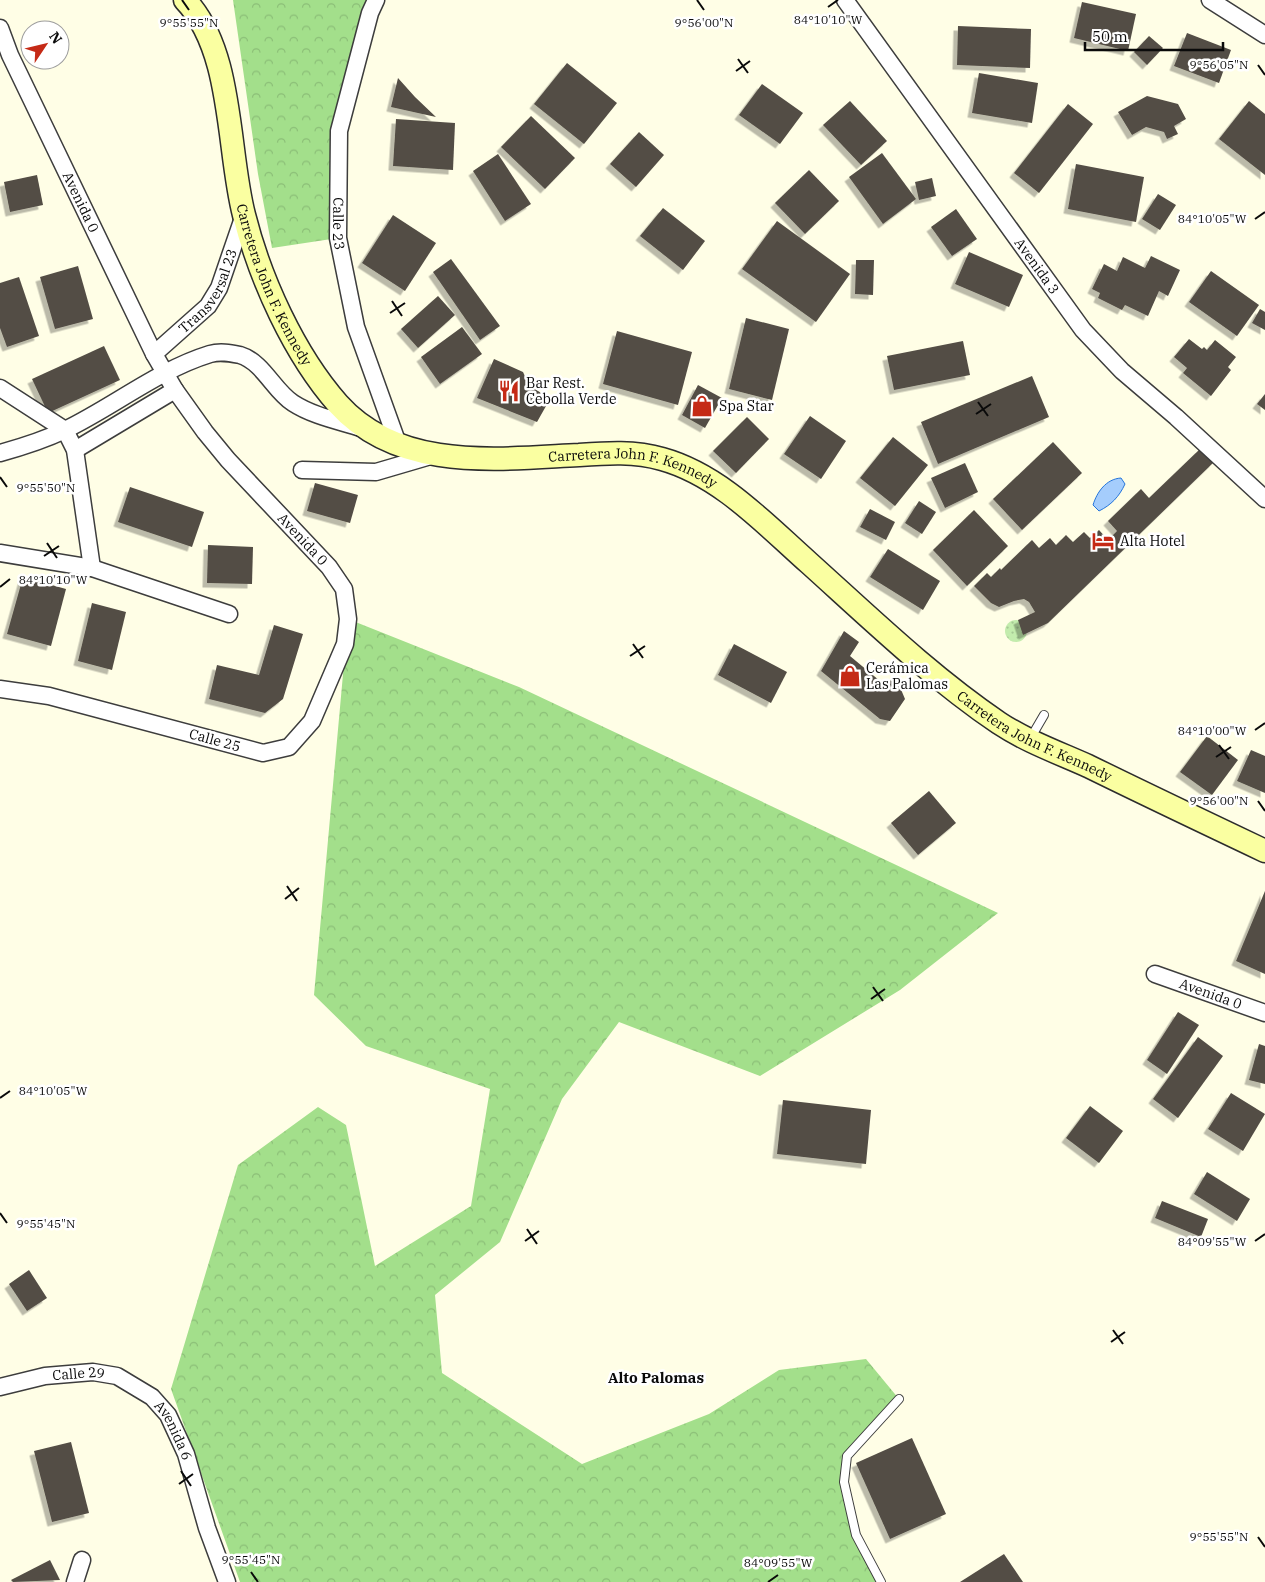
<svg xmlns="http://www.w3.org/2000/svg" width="1265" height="1582" font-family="'IBM Plex Serif',serif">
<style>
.forest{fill:url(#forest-crowns)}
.garden{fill:url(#garden-dots)}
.water{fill:#a5cdfc;stroke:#2575da}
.building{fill:#534d45;filter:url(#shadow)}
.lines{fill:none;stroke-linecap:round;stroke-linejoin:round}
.service-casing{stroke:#3d3d3d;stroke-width:10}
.minor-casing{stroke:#3d3d3d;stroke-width:19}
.secondary-casing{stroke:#2c2c2c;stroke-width:25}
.service{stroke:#fff;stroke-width:8}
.minor{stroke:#fff;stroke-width:16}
.secondary{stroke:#faffa1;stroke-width:22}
.ticks{fill:none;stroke:#0a0a0a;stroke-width:2}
.labels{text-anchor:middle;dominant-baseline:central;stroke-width:5;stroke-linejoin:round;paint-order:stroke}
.street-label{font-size:14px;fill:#0a0a0a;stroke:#fff}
.poi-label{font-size:14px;fill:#0a0a0a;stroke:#fff;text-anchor:start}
.neighbourhood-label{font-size:15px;font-weight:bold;fill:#0a0a0a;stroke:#fff}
.ticks-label{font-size:12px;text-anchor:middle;fill:#0a0a0a;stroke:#fff;stroke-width:5;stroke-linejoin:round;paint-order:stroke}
</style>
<defs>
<pattern id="forest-crowns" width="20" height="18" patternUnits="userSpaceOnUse" patternTransform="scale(1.25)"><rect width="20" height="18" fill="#a3df8b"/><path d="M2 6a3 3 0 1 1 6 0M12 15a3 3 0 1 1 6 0" fill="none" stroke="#8bbe77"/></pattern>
<pattern id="garden-dots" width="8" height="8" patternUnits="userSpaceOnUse" patternTransform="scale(1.25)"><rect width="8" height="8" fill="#c3ecad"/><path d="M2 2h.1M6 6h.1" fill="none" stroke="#a6c994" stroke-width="1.8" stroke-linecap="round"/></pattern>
<filter id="shadow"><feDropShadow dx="-4.5" dy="4.5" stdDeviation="0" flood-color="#0004"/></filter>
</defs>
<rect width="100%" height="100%" fill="#fffee6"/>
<g class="forest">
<polygon points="233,0 376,0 339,131 338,238 272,248 258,174"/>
<polygon points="348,619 519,687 998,913 900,990 760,1076 619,1022 562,1099 500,1242 435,1295 442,1373 582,1464 709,1414 779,1370 866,1359 899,1399 847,1456 844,1482 856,1535 881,1582 240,1582 171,1389 238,1165 318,1107 346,1125 375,1266 471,1206 490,1089 366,1046 314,995"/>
</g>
<circle class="garden" cx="1016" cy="631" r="11"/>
<path class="water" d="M1121,478L1125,484C1119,497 1111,505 1099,511L1093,505C1097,492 1106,479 1121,478Z"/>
<g class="building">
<polygon points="1082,2 1136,14 1128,51 1074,38"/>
<polygon points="958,26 1031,29 1030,68 957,65"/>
<polygon points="1187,33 1231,50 1219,83 1174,66"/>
<polygon points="1149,36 1163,48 1147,65 1134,52"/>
<polygon points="567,63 617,103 584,144 534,104"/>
<polygon points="979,73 1038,83 1032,123 972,113"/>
<polygon points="398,78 415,97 436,117 391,107"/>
<polygon points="762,84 803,113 780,144 739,115"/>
<polygon points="1147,96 1178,104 1186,119 1174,126 1178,134 1167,139 1164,132 1146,127 1132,135 1118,112"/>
<polygon points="850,101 887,141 861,165 823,125"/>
<polygon points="1249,101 1265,114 1265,175 1219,139"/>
<polygon points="1068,104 1093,124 1039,193 1014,173"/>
<polygon points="531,116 575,158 545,189 501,147"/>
<polygon points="396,119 455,123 453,170 393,166"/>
<polygon points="639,132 664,155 636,187 610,164"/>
<polygon points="882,153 916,199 883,224 849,177"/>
<polygon points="498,154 531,204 505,221 473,171"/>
<polygon points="1076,164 1144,177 1136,222 1068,209"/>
<polygon points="809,170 839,201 805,234 775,203"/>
<polygon points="37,175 43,205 10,212 4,182"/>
<polygon points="932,178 936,196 919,200 915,182"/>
<polygon points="1158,194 1176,205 1160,230 1142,219"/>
<polygon points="663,208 705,241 683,270 640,236"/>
<polygon points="956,209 977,239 952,256 931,227"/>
<polygon points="393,215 436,243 405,291 362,263"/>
<polygon points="777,221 850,274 816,322 742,269"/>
<polygon points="969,252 1023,275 1009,307 955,284"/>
<polygon points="1151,256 1180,270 1168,296 1159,291 1148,316 1125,305 1122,310 1098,298 1100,293 1092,289 1104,264 1117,271 1123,257 1145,268"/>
<polygon points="451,259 500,326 480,340 433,272"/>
<polygon points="856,260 874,260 873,295 855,294"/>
<polygon points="78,266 93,319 55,329 40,277"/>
<polygon points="1211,271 1259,305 1237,336 1189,302"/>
<polygon points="19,277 39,336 7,347 0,328 0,283"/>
<polygon points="438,296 455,315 418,348 401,329"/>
<polygon points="1260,309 1265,312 1265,330 1252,323"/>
<polygon points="746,318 789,329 772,400 729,389"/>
<polygon points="462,327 482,354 440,384 421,357"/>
<polygon points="617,331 692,352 678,405 603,384"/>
<polygon points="1189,339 1202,349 1204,347 1207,350 1215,340 1236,357 1228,367 1231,370 1211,396 1183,373 1187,368 1174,357"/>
<polygon points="963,341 970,375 894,390 887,356"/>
<polygon points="104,346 120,380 48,413 32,379"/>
<polygon points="494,359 523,372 529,385 550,399 537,422 477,398"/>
<polygon points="1032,376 1049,417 938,464 921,422"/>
<polygon points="698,385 722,398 705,428 682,415"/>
<polygon points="1265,394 1265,410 1257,404"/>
<polygon points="810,416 846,441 821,479 784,454"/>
<polygon points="747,417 769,439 736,473 713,451"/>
<polygon points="893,437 928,465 895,506 860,478"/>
<polygon points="1053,442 1082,473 1022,530 993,499"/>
<polygon points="1200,449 1214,462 1048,623 1023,635 1018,620 1035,612 1029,602 1024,599 1014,601 999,607 991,603 974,586 987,573 991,577 1000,568 1001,570 1032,540 1039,548 1050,538 1056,545 1066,535 1073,542 1084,532 1090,538 1099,530 1108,540 1117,531 1108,521 1141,489 1149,498"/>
<polygon points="965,463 978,492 945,508 931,478"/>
<polygon points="315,483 358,495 350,523 307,511"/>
<polygon points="130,487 204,512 192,547 118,522"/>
<polygon points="919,501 936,512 922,534 905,523"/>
<polygon points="870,509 895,522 886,540 860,527"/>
<polygon points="974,510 1008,546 967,586 933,550"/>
<polygon points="208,545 253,547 252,584 207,583"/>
<polygon points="888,549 940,581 923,610 870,577"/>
<polygon points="23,577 66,589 51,646 7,634"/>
<polygon points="92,603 126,612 112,670 78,661"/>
<polygon points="274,625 303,634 283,699 265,713 209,699 217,665 259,675"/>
<polygon points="844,631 859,642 850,656 880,681 897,680 905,699 890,721 880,719 821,671"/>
<polygon points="734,644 787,672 771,703 718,675"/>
<polygon points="1207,736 1238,760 1212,795 1180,772"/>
<polygon points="1251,750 1265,756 1265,793 1237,781"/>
<polygon points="929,791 956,823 918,855 891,823"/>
<polygon points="1265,891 1265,974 1236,961"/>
<polygon points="1178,1012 1199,1025 1167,1074 1147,1060"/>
<polygon points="1198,1037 1223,1056 1178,1118 1153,1099"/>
<polygon points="1259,1044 1265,1046 1265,1084 1249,1080"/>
<polygon points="1231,1093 1265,1114 1243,1151 1208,1129"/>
<polygon points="783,1100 871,1110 866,1164 777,1154"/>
<polygon points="1090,1106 1123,1131 1099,1163 1066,1138"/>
<polygon points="1207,1172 1250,1199 1237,1221 1194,1194"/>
<polygon points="1162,1201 1208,1219 1201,1237 1155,1218"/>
<polygon points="29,1270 47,1298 27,1311 9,1284"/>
<polygon points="912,1438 946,1514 890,1539 856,1463"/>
<polygon points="71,1442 89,1513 52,1522 34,1451"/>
<polygon points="1004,1554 1023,1582 960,1582"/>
<polygon points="50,1560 60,1580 13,1582 11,1580"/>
</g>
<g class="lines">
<g class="service-casing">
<g id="service">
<polyline points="1030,739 1044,715"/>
<polyline points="881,1582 856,1535 844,1482 847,1456 899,1399"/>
</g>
</g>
<g class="minor-casing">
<g id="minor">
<path id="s1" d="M376,0L370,13L339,131L338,238L356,327L398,444"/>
<path id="s2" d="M845,0L1083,330L1122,371L1176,417L1265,499"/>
<polyline points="1210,0 1265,35"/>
<path id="s3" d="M0,28L10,55L154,354L175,390L205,432L228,460L329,567L344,589L348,619L345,644L312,721L289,747L263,753L49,696L0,689"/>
<path id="s4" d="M154,354L208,306L219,288L244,215"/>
<polyline points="0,388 65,430 75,450 92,568"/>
<polyline points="75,450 175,390"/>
<path d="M0,453C22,447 44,440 65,430C113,407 158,370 210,354C220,351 230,353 240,355C263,362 274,391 293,403C313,416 339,421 361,428"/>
<polyline points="302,470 376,472 434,455"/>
<polyline points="0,553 92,568 229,614"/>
<path id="s5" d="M1155,974L1265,1013"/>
<path id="s6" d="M0,1387L45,1376L93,1372L117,1376L152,1397L168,1415L186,1454L207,1528L227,1582"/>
<polyline points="75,1582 82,1560"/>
</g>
</g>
<g class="secondary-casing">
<g id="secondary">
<path id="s7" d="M185,0C234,51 227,150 244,215C260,279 294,354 338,404C399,472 497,459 579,455C607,453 635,451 662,459C720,475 765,524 809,563C870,618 931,677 999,723C1026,741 1059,753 1088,766C1147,795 1206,823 1265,851"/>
</g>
</g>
<use href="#service" class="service"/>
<use href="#minor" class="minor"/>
<use href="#secondary" class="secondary"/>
</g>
<path class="ticks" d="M182,0L189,10M697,0L704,10M828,7L838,0M738,59L748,73M1258,65L1265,75M736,71L750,61M1255,219L1265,212M392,301L402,316M390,313L405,303M978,402L988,416M976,414L991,404M0,477L7,487M47,543L57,558M44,556L59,546M0,587L10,579M633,644L643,658M630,656L645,646M1255,730L1265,723M1219,745L1229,759M1216,757L1231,747M1258,801L1265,811M287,886L297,901M285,899L299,888M873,987L883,1001M871,999L885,989M0,1098L10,1091M0,1213L7,1223M527,1229L537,1244M525,1241L539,1231M1255,1241L1265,1234M1113,1330L1123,1344M1111,1342L1125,1332M181,1471L191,1486M179,1484L193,1474M1258,1537L1265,1547M251,1572L258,1582M768,1582L778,1575"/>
<defs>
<g id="restaurant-bare" transform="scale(1.725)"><path d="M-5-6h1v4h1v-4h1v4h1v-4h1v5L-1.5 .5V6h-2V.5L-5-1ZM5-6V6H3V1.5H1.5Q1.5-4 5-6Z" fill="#c52a16" stroke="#fff" stroke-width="2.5" paint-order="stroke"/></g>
<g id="shop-bare" transform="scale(1.725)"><path d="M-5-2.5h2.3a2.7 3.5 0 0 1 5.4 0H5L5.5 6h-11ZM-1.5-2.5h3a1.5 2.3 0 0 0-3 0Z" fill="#c52a16" stroke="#fff" stroke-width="2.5" paint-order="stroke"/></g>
<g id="hotel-bare" transform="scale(1.725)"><path d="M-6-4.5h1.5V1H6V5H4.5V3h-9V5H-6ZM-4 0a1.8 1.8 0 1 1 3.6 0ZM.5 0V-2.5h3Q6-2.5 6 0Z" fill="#c52a16" stroke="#fff" stroke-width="2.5" paint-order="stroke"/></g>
</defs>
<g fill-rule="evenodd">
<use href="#restaurant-bare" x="509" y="391"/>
<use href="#shop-bare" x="702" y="406"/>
<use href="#hotel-bare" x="1103" y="541"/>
<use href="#shop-bare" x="850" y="676"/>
</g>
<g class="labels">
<g class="street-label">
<text stroke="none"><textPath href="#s3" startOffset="192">Avenida 0</textPath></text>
<text stroke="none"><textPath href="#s1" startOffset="229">Calle 23</textPath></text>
<text stroke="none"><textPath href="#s2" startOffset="328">Avenida 3</textPath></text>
<text stroke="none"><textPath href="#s7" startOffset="302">Carretera John F. Kennedy</textPath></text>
<text stroke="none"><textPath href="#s4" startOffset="85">Transversal 23</textPath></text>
<text stroke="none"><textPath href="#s7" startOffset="751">Carretera John F. Kennedy</textPath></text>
<text stroke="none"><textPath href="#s3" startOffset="599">Avenida 0</textPath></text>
<text stroke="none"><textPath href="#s7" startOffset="1246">Carretera John F. Kennedy</textPath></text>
<text transform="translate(215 740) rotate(15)">Calle 25</text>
<text stroke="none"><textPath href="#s5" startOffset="59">Avenida 0</textPath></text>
<text stroke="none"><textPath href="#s6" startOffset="80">Calle 29</textPath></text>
<text stroke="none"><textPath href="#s6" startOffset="200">Avenida 6</textPath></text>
</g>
<g class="poi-label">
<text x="526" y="383">Bar Rest.<tspan x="526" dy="16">Cebolla Verde</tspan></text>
<text x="719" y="406">Spa Star</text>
<text x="1120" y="541">Alta Hotel</text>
<text x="866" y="668">Cerámica<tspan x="866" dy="16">Las Palomas</tspan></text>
</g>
<g class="neighbourhood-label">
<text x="656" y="1377">Alto Palomas</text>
</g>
</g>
<g class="ticks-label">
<text x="828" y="24">84°10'10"W</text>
<text x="189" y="27">9°55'55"N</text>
<text x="704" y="27">9°56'00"N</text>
<text x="1219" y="69">9°56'05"N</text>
<text x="1212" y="223">84°10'05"W</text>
<text x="46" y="492">9°55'50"N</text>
<text x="53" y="584">84°10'10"W</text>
<text x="1212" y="735">84°10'00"W</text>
<text x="1219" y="805">9°56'00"N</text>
<text x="53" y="1095">84°10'05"W</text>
<text x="46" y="1228">9°55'45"N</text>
<text x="1212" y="1246">84°09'55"W</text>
<text x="1219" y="1541">9°55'55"N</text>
<text x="251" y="1564">9°55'45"N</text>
<text x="778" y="1567">84°09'55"W</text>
</g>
<g transform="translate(45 45) rotate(55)"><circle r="24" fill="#ffffff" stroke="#9d9d9d"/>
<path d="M0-4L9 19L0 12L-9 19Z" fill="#c52a16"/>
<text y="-8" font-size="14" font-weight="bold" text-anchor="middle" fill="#0a0a0a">N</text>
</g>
<path d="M1085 42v8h138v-8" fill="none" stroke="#0a0a0a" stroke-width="2.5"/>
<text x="1092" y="42" font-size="15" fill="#0a0a0a" stroke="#ffffff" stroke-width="4" paint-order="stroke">50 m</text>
</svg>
